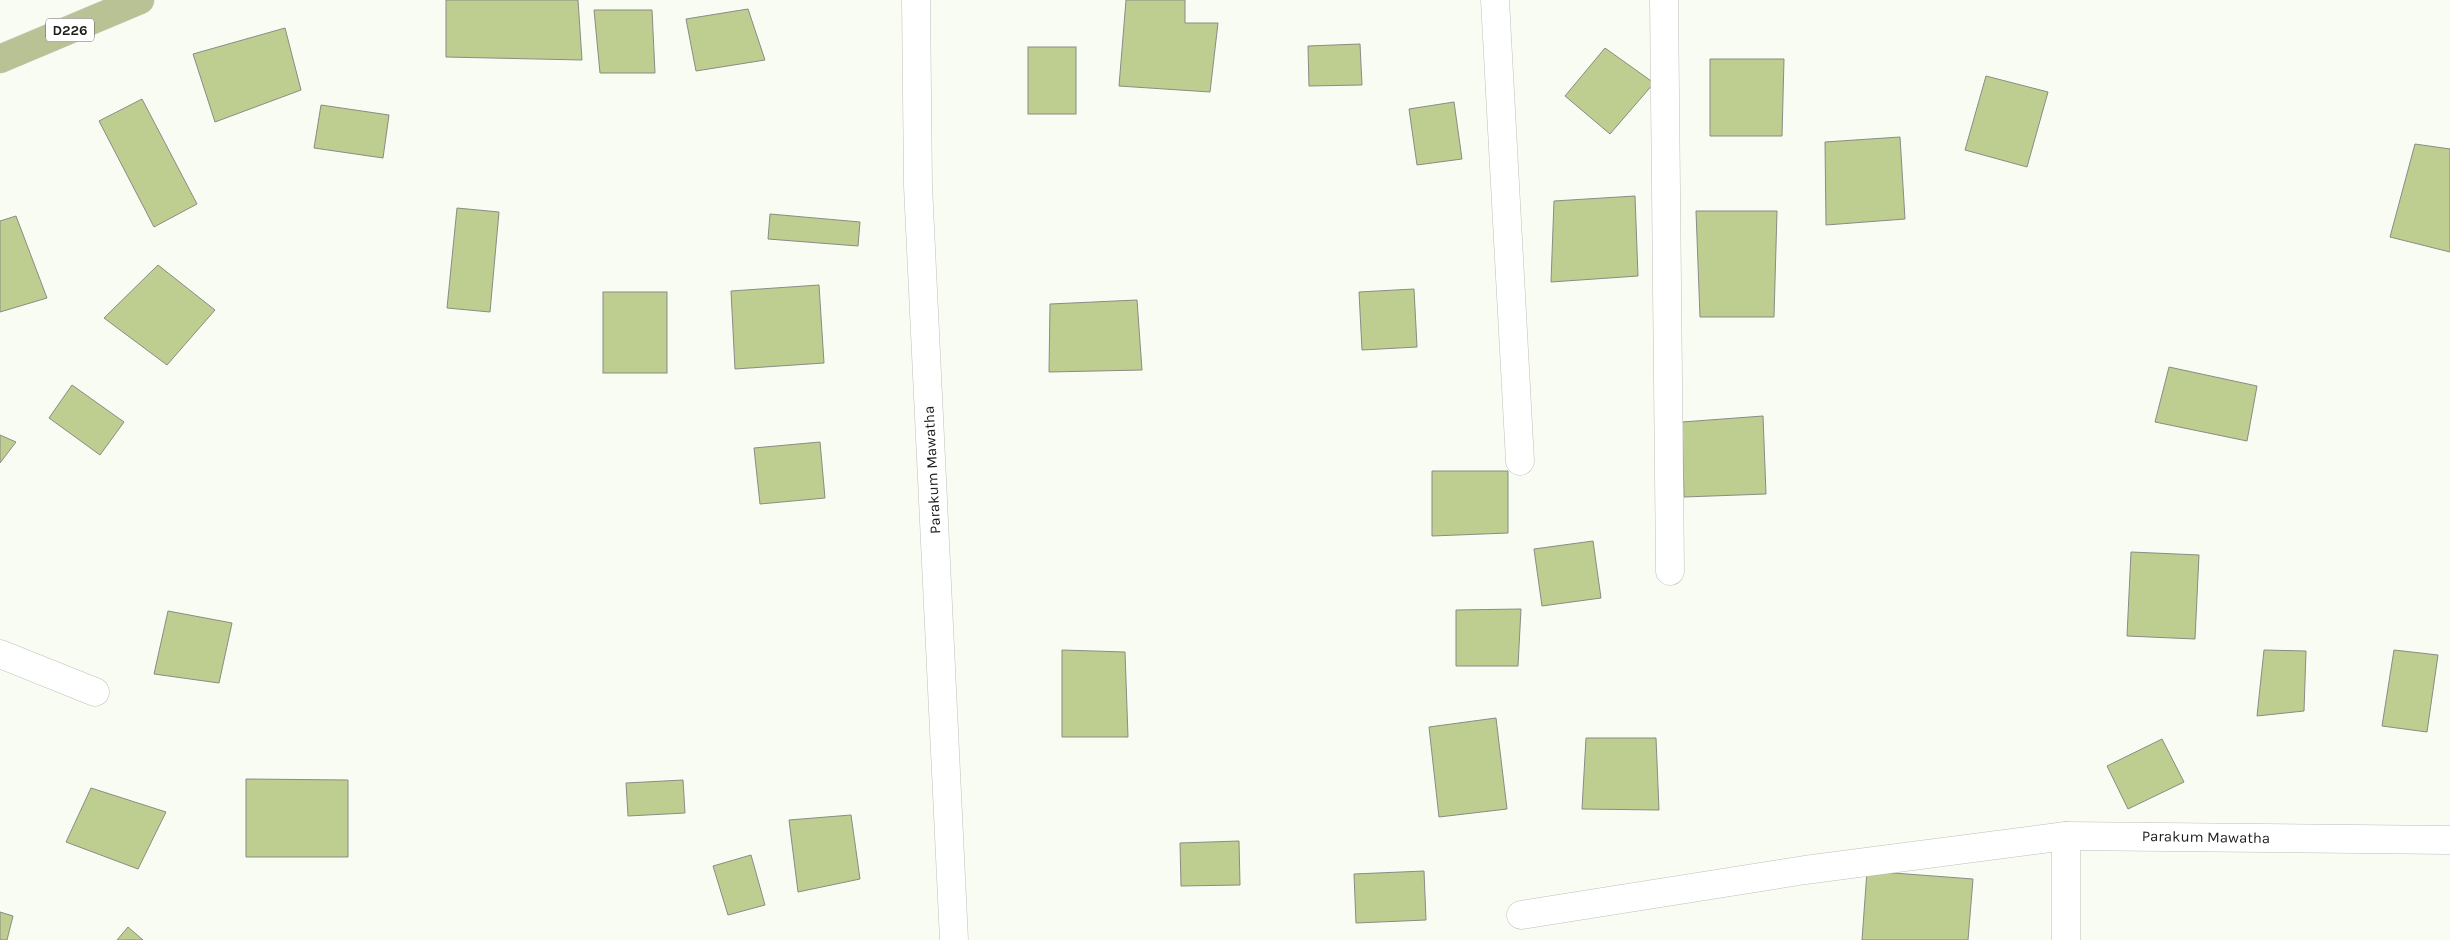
<svg xmlns="http://www.w3.org/2000/svg" width="2450" height="940" font-family="Karla,sans-serif">
<style>
.building{fill:#becd90;stroke:#8a8c84}
.lines{fill:none;stroke-linecap:round;stroke-linejoin:round}
.minor-casing{stroke:#bec0b8;stroke-width:29}
.primary-casing{stroke:#d6d6d6;stroke-width:29}
.minor{stroke:#fff;stroke-width:28}
.primary{stroke:#b8c294;stroke-width:28}
.labels{text-anchor:middle;dominant-baseline:central;stroke-width:4;stroke-linejoin:round;paint-order:stroke}
.shield{fill:#fff;stroke:#60615f;stroke-width:1}
.shield-label{font-size:14px;font-weight:bold;fill:#1c1d1a}
.street-label{font-size:15px;fill:#1c1d1a;stroke:#fff}
</style>
<rect width="100%" height="100%" fill="#f9fcf3"/>
<g class="building">
<polygon points="446,0 578,0 582,60 446,57"/>
<polygon points="1126,0 1185,0 1185,23 1218,23 1210,92 1119,86"/>
<polygon points="748,9 765,60 696,71 686,19"/>
<polygon points="594,10 652,10 655,73 600,73"/>
<polygon points="285,28 301,90 215,122 193,54"/>
<polygon points="1360,44 1362,85 1309,86 1308,46"/>
<rect x="1028" y="47" width="48" height="67"/>
<polygon points="1605,48 1654,83 1610,134 1565,96"/>
<polygon points="1710,59 1784,59 1782,136 1710,136"/>
<polygon points="1986,76 2048,92 2027,167 1965,150"/>
<polygon points="142,99 197,204 154,227 99,121"/>
<polygon points="1454,102 1462,159 1417,165 1409,109"/>
<polygon points="321,105 389,115 383,158 314,148"/>
<polygon points="1900,137 1905,219 1826,225 1825,142"/>
<polygon points="2415,144 2450,149 2450,252 2390,237"/>
<polygon points="1635,196 1638,276 1551,282 1554,201"/>
<polygon points="457,208 499,212 490,312 447,308"/>
<polygon points="1696,211 1777,211 1774,317 1700,317"/>
<polygon points="770,214 860,222 858,246 768,239"/>
<polygon points="16,216 47,298 0,312 0,221"/>
<polygon points="158,265 215,310 167,365 104,318"/>
<polygon points="819,285 824,363 735,369 731,291"/>
<polygon points="1414,289 1417,347 1362,350 1359,292"/>
<rect x="603" y="292" width="64" height="81"/>
<polygon points="1137,300 1142,370 1049,372 1050,304"/>
<polygon points="2169,367 2257,386 2247,441 2155,422"/>
<polygon points="72,385 124,422 100,455 49,418"/>
<polygon points="1763,416 1766,494 1684,497 1682,422"/>
<polygon points="0,435 16,442 0,463"/>
<polygon points="820,442 825,498 760,504 754,448"/>
<polygon points="1432,471 1508,471 1508,533 1432,536"/>
<polygon points="1593,541 1601,598 1542,606 1534,549"/>
<polygon points="2131,552 2199,555 2195,639 2127,636"/>
<polygon points="1521,609 1518,666 1456,666 1456,610"/>
<polygon points="168,611 232,623 219,683 154,674"/>
<polygon points="1062,650 1125,652 1128,737 1062,737"/>
<polygon points="2264,650 2306,651 2304,711 2257,716"/>
<polygon points="2394,650 2438,655 2427,732 2382,726"/>
<polygon points="1496,718 1507,809 1439,817 1429,727"/>
<polygon points="1586,738 1656,738 1659,810 1582,809"/>
<polygon points="2162,739 2184,782 2128,809 2107,766"/>
<polygon points="246,779 348,780 348,857 246,857"/>
<polygon points="683,780 685,813 628,816 626,783"/>
<polygon points="91,788 166,812 138,869 66,842"/>
<polygon points="851,815 860,879 798,892 789,820"/>
<polygon points="1239,841 1240,885 1181,886 1180,843"/>
<polygon points="751,855 765,905 728,915 713,866"/>
<polygon points="1424,871 1426,920 1356,923 1354,874"/>
<polygon points="1867,871 1973,879 1968,940 1862,940"/>
<polygon points="0,912 13,916 7,940 0,940"/>
<polygon points="128,927 143,940 117,940"/>
</g>
<g class="lines">
<g class="minor-casing">
<g id="minor">
<polyline points="916,0 918,186 954,940"/>
<polyline points="1495,0 1520,461"/>
<polyline points="1664,0 1670,571"/>
<polyline points="0,654 95,692"/>
<polyline points="1521,915 1805,870 2066,836"/>
<polyline points="2066,940 2066,836 2450,840"/>
</g>
</g>
<g class="primary-casing">
<polyline id="primary" points="0,59 140,0"/>
</g>
<use href="#minor" class="minor"/>
<use href="#primary" class="primary"/>
</g>
<g class="labels">
<rect class="shield" x="46" y="18.5" width="48" height="23" rx="4"/>
<g class="shield-label">
<text x="70" y="30">D226</text>
</g>
<g class="street-label">
<text transform="translate(932 470) rotate(-93)">Parakum Mawatha</text>
<text transform="translate(2206 837) rotate(1)">Parakum Mawatha</text>
</g>
</g>
</svg>
